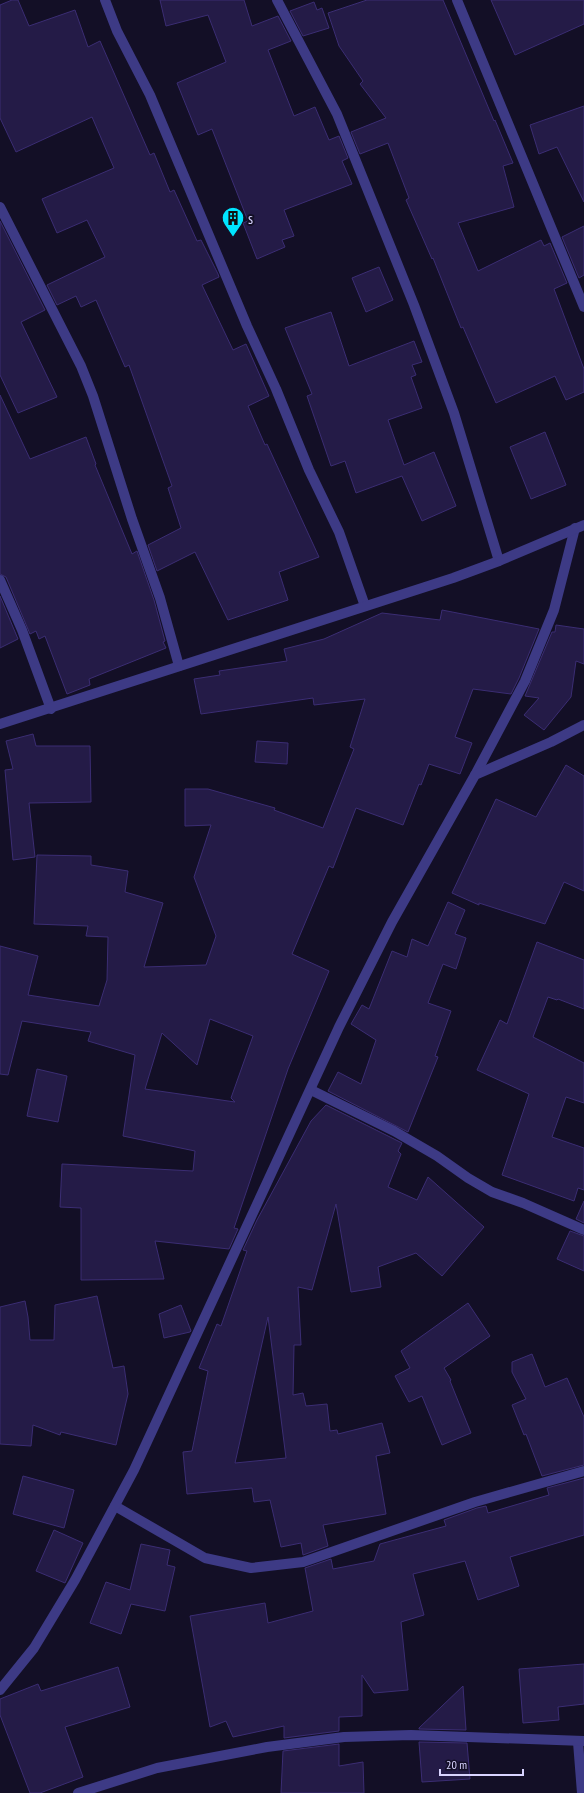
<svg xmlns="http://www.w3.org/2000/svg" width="584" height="1793" font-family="'PT Sans Narrow',sans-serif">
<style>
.building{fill:#241b47;stroke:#3b2d73;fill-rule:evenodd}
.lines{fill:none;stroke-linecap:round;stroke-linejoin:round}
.minor{stroke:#3d3a85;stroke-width:10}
.tertiary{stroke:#3d3a85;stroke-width:10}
.labels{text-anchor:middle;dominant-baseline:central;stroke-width:4;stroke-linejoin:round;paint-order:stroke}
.poi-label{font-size:15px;fill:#d9d4ff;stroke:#130f26;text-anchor:start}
</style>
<rect width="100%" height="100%" fill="#130f26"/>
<g class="building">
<polygon points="12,0 18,0 29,26 75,10 88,47 100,41 150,155 154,153 170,192 174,190 197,241 201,240 218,274 219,277 202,285 233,350 246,344 269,396 248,406 265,445 267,444 319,557 279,572 288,600 228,620 195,552 157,571 148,545 181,528 168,488 172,486 129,365 125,367 96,300 81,307 76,296 57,305 47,285 105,257 87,220 57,233 42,199 114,168 92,117 16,152 0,118 0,5"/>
<polygon points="160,0 244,0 252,26 278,16 291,41 268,50 294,116 315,107 329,140 339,136 348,158 342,161 352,184 284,210 294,236 282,240 285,247 257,259 243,223 248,221 212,129 198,135 177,83 226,62 208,15 166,26"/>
<polygon points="367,0 443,0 494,121 495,120 513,163 503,166 514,207 458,223 478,271 541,240 544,246 550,243 567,283 554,289 584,369 584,392 566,400 555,376 496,403 463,327 461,328 433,258 432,259 406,200 409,198 388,143 360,154 351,132 386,118 360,84 363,81 339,46 328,13"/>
<polygon points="491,0 584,0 584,24 515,55"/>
<polygon points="314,2 317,10 322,8 329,28 303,36 290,11"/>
<polygon points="584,106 584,202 557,147 539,154 530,125"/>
<polygon points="0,221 45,310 21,322 57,397 18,413 0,375"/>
<polygon points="584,226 584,275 579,278 562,237"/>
<polygon points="379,267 393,300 366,312 352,278"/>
<polygon points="331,312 349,366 414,341 422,362 412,365 416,375 411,377 422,408 388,420 404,465 434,452 456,506 422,521 402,476 356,493 345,461 331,466 307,396 312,394 285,328"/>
<polygon points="0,395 30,459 86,437 96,464 95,465 132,554 137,551 154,600 165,641 163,642 166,648 89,679 90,685 67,694 45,636 39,639 36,631 30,634 6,577 0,574"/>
<polygon points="545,432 566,485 531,499 510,447"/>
<polygon points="0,596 18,639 0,648"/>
<path d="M442,610L539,629L519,678L511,694L473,689L455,737L472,743L460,774L429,764L421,785L419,784L403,825L356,808L333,868L329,866L292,954L329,971L288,1069L234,1228L238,1229L229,1249L155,1241L164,1279L81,1280V1208L60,1207L62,1164L193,1171L195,1151L123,1136L135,1055L88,1041L91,1032L22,1021L8,1075L0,1074V946L38,956L28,995L99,1006L107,980L108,937L86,936L88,926L34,924L37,855L91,856V865L128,871L125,892L163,903L144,967L206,965L216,936L194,877L211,825L185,826V789H208L275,808L274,810L323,828L354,749L350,747L365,699L314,705L313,698L201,714L194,679L220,675L219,671L287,661L284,649L324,639L382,613L440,620ZM210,1019L253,1036L231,1098L235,1102L145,1089L162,1033L197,1065Z"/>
<polygon points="556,625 584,629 584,664 576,661 571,697 544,730 524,715 539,698 525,696 552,632 555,632"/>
<polygon points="33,734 36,746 90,746 91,802 29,803 35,857 13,860 5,770 13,769 6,741"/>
<polygon points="257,741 288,743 287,764 255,762"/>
<polygon points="566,765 584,776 584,891 564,882 545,924 479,903 479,905 452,893 496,799 536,817"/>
<polygon points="448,902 465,910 455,934 466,938 456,969 443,964 428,1003 451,1011 435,1056 438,1057 408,1132 328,1091 338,1072 361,1084 376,1040 351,1024 362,1005 369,1009 392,951 407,957 412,939 428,946"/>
<polygon points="537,942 584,960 584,1009 558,999 557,1000 548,997 533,1037 584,1063 584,1103 566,1097 552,1137 584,1148 584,1190 578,1188 574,1201 502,1175 529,1094 477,1070 500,1020 507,1024"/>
<polygon points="37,1069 67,1076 58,1122 27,1116"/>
<path d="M326,1105L402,1143L398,1151L401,1154L388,1187L417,1200L428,1177L484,1227L442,1276L416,1253L378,1267L381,1287L351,1292L336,1204L312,1290L298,1287L301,1345H294L293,1395L303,1393L306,1406L327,1404L330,1431L337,1430L338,1434L382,1423L390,1453L376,1456L386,1514L323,1525L328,1546L303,1555L301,1543L281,1547L270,1500L254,1502L252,1488L187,1494L183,1452L192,1451L208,1371L199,1368L217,1324L221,1326L247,1251L243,1250L257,1220L311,1121ZM268,1317L286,1458L235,1463Z"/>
<polygon points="584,1201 584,1223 576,1219"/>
<polygon points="570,1231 584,1236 584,1271 557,1259"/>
<polygon points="97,1296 113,1368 124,1366 128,1394 116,1445 61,1432 60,1435 33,1425 31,1446 0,1444 0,1307 25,1301 28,1317 30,1340 54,1340 55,1305"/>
<polygon points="468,1303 490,1336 444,1368 451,1380 450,1381 471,1433 442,1445 422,1396 409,1402 395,1376 410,1368 401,1351"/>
<polygon points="181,1305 191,1331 190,1332 164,1338 159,1314"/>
<polygon points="532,1354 545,1387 567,1378 584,1417 584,1465 542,1476 526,1434 524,1435 512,1405 526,1399 512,1372 512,1362"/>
<polygon points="23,1476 74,1490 64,1528 13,1514"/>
<polygon points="584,1478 584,1535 510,1557 519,1586 478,1600 465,1561 413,1574 424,1615 401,1622 408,1690 374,1693 362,1675 362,1716 339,1717 339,1731 284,1738 284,1726 233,1737 226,1721 210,1727 190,1616 265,1603 268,1623 313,1611 305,1568 331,1559 333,1569 374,1561 380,1544 446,1526 444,1520 477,1508 486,1506 488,1513 549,1495 547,1488"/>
<polygon points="54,1530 83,1543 65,1583 36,1571"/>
<polygon points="141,1544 170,1550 167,1565 175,1567 165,1611 131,1604 121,1634 90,1623 106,1582 130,1590"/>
<polygon points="584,1664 584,1704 558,1707 559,1720 523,1723 519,1669"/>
<polygon points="118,1667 130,1707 65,1727 83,1777 40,1793 30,1793 0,1715 0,1699 38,1684 41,1691"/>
<polygon points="463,1686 466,1730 419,1729 419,1728"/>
<polygon points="419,1742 467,1743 470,1779 422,1782"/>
<polygon points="339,1744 339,1766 363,1762 364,1793 281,1793 283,1751"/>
</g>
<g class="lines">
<g class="minor">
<polyline points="105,0 117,31 150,95 247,326 276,389 309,470 339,532 365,606"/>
<polyline points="277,0 337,114 414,305 454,413 499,561"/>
<polyline points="457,0 584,307"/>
<polyline points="0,207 81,366 93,396 132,519 160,598 179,666"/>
<polyline points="0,580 22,630 51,709"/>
<polyline points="475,775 525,681 554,610 575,528"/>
<polyline points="311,1090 394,1131 437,1156 468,1178 492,1192 523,1203 584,1230"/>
<polyline points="115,1506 205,1558 251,1568 303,1562 475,1502 584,1471"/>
<polyline points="0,1690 34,1648 75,1580 134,1470 339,1027 392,922 475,775 551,742 584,725"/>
<polyline points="578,1742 582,1793"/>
<polyline points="78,1793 157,1768 267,1747 344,1737 411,1735 584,1741"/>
</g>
<polyline class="tertiary" points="0,724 453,578 499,561 584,525"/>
</g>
<defs>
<g id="building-pin" transform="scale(1.15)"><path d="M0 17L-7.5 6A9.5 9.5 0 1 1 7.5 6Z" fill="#00e5ff" stroke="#130f26"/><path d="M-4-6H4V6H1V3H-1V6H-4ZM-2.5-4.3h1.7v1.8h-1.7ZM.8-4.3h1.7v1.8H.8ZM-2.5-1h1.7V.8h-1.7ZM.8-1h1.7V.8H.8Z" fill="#111"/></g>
</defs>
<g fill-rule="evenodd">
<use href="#building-pin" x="233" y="218"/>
</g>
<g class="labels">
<g class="poi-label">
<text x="248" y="218">s</text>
</g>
</g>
<path d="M440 1769v6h83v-6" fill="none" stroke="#d9d4ff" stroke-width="2"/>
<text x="446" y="1769" font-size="12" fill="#d9d4ff" stroke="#130f26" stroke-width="3" paint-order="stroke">20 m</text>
</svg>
